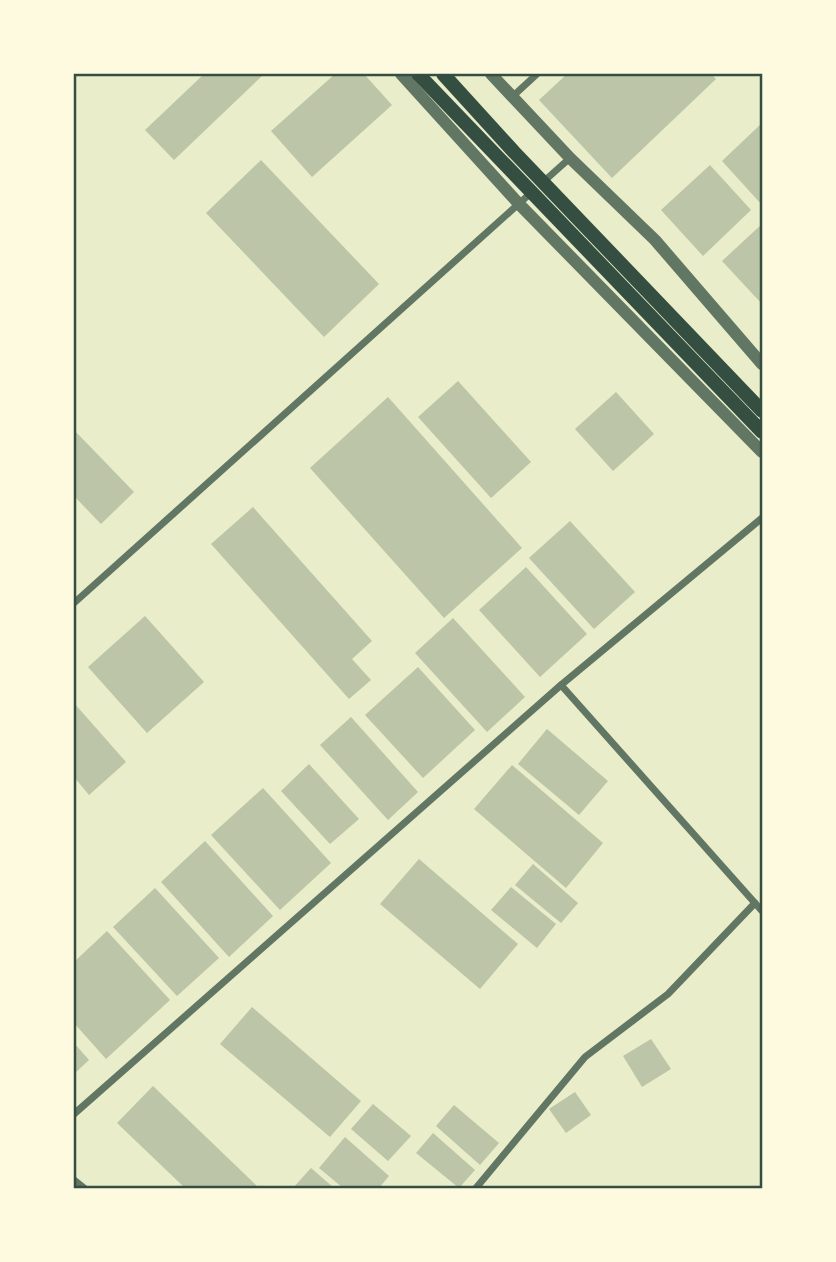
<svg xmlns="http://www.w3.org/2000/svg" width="836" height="1262" font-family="Commissioner,sans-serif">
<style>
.building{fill:#bcc5a7}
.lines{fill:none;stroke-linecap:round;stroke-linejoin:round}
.minor{stroke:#617663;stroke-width:7}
.tertiary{stroke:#617663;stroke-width:12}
.secondary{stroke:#344e41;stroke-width:14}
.neatline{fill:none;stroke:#344e41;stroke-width:2.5}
</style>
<rect width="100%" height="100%" fill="#e9edc9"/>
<g class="building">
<polygon points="204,74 264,74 174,160 145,130"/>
<polygon points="335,74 364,74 392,105 312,177 271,131"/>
<polygon points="567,74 711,74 716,79 612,178 539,100"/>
<polygon points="762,123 762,205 722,161"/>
<polygon points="261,160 379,284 324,337 206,213"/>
<polygon points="710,165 751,210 703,256 661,210"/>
<polygon points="762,224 762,304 722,261"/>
<polygon points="458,381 531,462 491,498 418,417"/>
<polygon points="616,392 654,434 613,471 575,429"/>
<polygon points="388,397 522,548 444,618 310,468"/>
<polygon points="74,430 134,492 101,524 74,496"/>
<polygon points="253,507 372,641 352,659 371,680 349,699 211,544"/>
<polygon points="570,521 635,592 594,629 529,558"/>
<polygon points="526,567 587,634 540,677 479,610"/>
<polygon points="145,616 204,682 147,733 88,667"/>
<polygon points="453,618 525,697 487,732 415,653"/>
<polygon points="418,667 475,730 423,778 365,715"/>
<polygon points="74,703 126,762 89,795 74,777"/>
<polygon points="351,717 418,792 388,820 320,745"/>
<polygon points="547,729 608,781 579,815 518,764"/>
<polygon points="309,764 359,819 330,844 281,791"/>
<polygon points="512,765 603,843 566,888 474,809"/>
<polygon points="263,788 331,863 280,910 211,835"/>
<polygon points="205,841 273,916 229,957 161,882"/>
<polygon points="419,859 518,944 480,989 380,904"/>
<polygon points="533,864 578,903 561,923 515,885"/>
<polygon points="511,887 556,924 537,948 491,910"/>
<polygon points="155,888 219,958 177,996 113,927"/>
<polygon points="107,931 170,1000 106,1059 74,1023 74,962"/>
<polygon points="252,1007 361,1101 330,1137 220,1044"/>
<polygon points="651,1039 671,1069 642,1087 623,1056"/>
<polygon points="74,1043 89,1060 74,1074"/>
<polygon points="153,1086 259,1188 185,1188 117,1123"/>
<polygon points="575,1092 591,1115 566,1133 549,1109"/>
<polygon points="373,1104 411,1136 388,1161 351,1129"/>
<polygon points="454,1105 499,1143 480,1165 436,1126"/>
<polygon points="433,1133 475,1170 459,1188 416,1153"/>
<polygon points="345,1137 389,1176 379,1188 343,1188 319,1168"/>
<polygon points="311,1168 334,1188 293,1188"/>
</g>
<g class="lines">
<g class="minor">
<polyline points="512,97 537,74"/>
<polyline points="542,183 570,158"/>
<polyline points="74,603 533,191"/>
<polyline points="561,685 762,911"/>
<polyline points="74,1114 561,685 762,518"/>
<polyline points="74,1180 84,1188"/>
<polyline points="476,1188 585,1057 668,994 755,903"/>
</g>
<g class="tertiary">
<polyline points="401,74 519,204 762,452"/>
<polyline points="491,74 570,158 655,240 762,364"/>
</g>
<g class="secondary">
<polyline points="418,74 762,432"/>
<polyline points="443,74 514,152 762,411"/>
</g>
</g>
<rect width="836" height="1262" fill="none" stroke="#fefae0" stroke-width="150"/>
<rect x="75" y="75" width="686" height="1112" class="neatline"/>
</svg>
